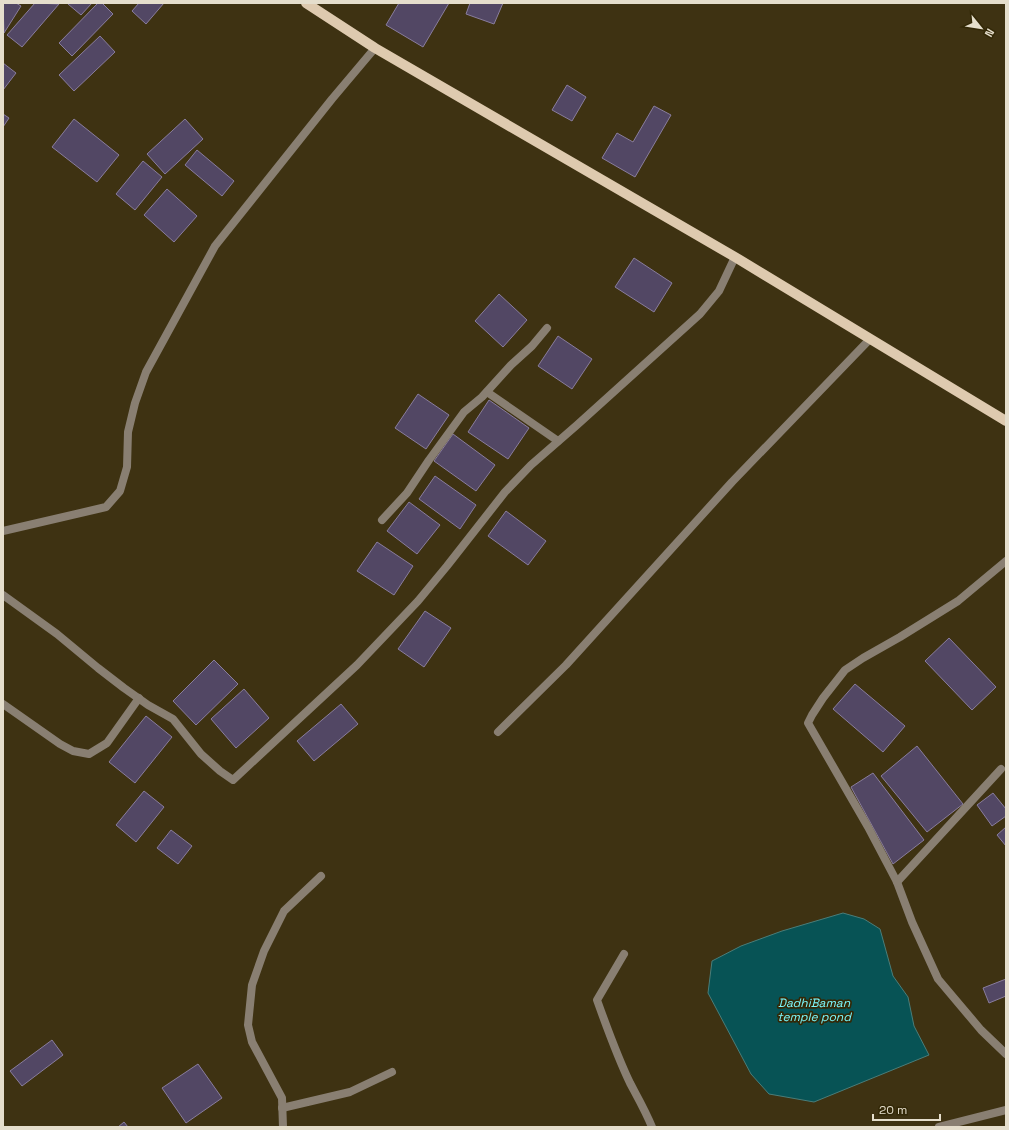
<svg xmlns="http://www.w3.org/2000/svg" width="1009" height="1130" font-family="'Space Grotesk',sans-serif">
<style>
.water{fill:#075355;stroke:#4a7d79}
.building{fill:#524764;stroke:#897d9d}
.lines{fill:none;stroke-linecap:round;stroke-linejoin:round}
.minor{stroke:#897f72;stroke-width:8}
.tertiary{stroke:#897f72;stroke-width:8}
.primary{stroke:#decaaf;stroke-width:10}
.labels{text-anchor:middle;dominant-baseline:central;stroke-width:3.5;stroke-linejoin:round;paint-order:stroke}
.water-label{font-size:12px;font-style:italic;fill:#7bf8fd;stroke:#332807}
</style>
<rect width="100%" height="100%" fill="#3e3212"/>
<polygon class="water" points="843,913 864,919 880,929 893,976 908,997 914,1026 929,1055 814,1102 769,1094 751,1074 708,993 712,961 741,946 782,931"/>
<g class="building">
<polygon points="3,3 16,3 21,6 4,33"/>
<polygon points="35,3 59,4 22,47 7,35"/>
<polygon points="69,3 92,3 81,15 68,4"/>
<polygon points="98,3 102,3 113,14 72,56 59,43"/>
<polygon points="139,3 164,3 146,24 132,11"/>
<polygon points="399,3 449,3 423,47 386,25"/>
<polygon points="470,3 503,3 494,24 466,14"/>
<polygon points="100,36 115,52 74,91 59,75"/>
<polygon points="3,63 16,73 3,90"/>
<polygon points="567,85 586,97 572,121 552,110"/>
<polygon points="654,106 671,115 635,177 602,158 617,133 633,142"/>
<polygon points="3,114 9,118 3,127"/>
<polygon points="74,119 119,155 97,182 52,147"/>
<polygon points="185,119 203,139 165,174 147,154"/>
<polygon points="197,150 234,181 222,196 185,165"/>
<polygon points="143,161 162,177 135,210 116,194"/>
<polygon points="167,189 197,216 174,242 144,215"/>
<polygon points="634,258 672,283 654,312 615,287"/>
<polygon points="499,294 527,320 503,347 475,321"/>
<polygon points="558,336 592,359 572,389 538,366"/>
<polygon points="418,394 449,415 426,449 395,428"/>
<polygon points="489,400 529,428 508,459 468,432"/>
<polygon points="453,434 495,465 476,491 434,461"/>
<polygon points="435,476 476,505 460,529 419,499"/>
<polygon points="409,502 440,525 417,554 387,531"/>
<polygon points="506,511 546,541 528,565 488,536"/>
<polygon points="377,542 413,566 394,595 357,571"/>
<polygon points="425,611 451,628 424,667 398,649"/>
<polygon points="949,638 996,687 972,710 925,661"/>
<polygon points="214,660 238,684 196,725 173,701"/>
<polygon points="855,684 905,726 883,752 833,709"/>
<polygon points="244,689 269,718 236,748 211,719"/>
<polygon points="341,704 358,724 314,761 297,741"/>
<polygon points="146,716 172,737 135,783 109,762"/>
<polygon points="917,746 963,804 927,832 881,776"/>
<polygon points="873,773 924,840 893,864 851,787"/>
<polygon points="144,791 164,807 136,842 116,825"/>
<polygon points="993,793 1006,809 1006,816 992,826 977,805"/>
<polygon points="1006,827 1006,846 997,835"/>
<polygon points="171,830 192,846 178,864 157,848"/>
<polygon points="1006,979 1006,996 989,1003 983,988"/>
<polygon points="52,1040 63,1055 22,1086 10,1071"/>
<polygon points="198,1064 222,1098 186,1123 162,1088"/>
<polygon points="124,1122 128,1127 118,1127"/>
</g>
<g class="lines">
<g class="minor">
<polyline points="487,392 558,441"/>
<polyline points="382,520 407,493 429,460 464,412 482,397 511,365 532,346 547,328"/>
<polyline points="3,531 106,507 120,491 127,467 128,432 135,403 146,372 215,246 332,99 375,48"/>
<polyline points="1006,561 958,601 900,637 863,658 845,670 823,698 812,715 808,723 868,827 897,882 912,922 938,979 981,1030 1006,1054"/>
<polyline points="3,595 57,634 98,668 124,688 148,705 173,719 201,754 220,771 233,780 357,665 418,601 447,566 505,492 531,465 577,425 700,314 719,291 735,257"/>
<polyline points="3,704 60,744 73,751 89,754 107,743 139,698"/>
<polyline points="498,732 566,665 732,482 870,339"/>
<polyline points="897,882 1001,769"/>
<path d="M624,954L597,1000C607,1028 617,1056 630,1083C638,1098 646,1112 652,1127"/>
<polyline points="282,1108 350,1092 392,1072"/>
<polyline points="283,1127 282,1098 252,1042 248,1025 252,985 264,951 284,911 321,876"/>
</g>
<polyline class="tertiary" points="939,1127 1006,1110"/>
<polyline class="primary" points="306,3 375,48 735,257 1006,421"/>
</g>
<g class="labels">
<g class="water-label">
<text x="814" y="1003">DadhiBaman<tspan x="814" dy="14">temple pond</tspan></text>
</g>
</g>
<rect width="1009" height="1130" fill="none" stroke="#e5decc" stroke-width="8"/>
<g transform="translate(981 28) rotate(120)" stroke="#332807" stroke-width="3" paint-order="stroke">
<path d="M0-3L7 15L0 10L-7 15Z" fill="#e5decc"/>
<text y="-6" font-size="11" font-weight="bold" text-anchor="middle" fill="#e5decc">N</text>
</g>
<path d="M873 1114v6h67v-6" fill="none" stroke="#e5decc" stroke-width="2"/>
<text x="879" y="1114" font-size="12" fill="#e5decc" stroke="#332807" stroke-width="3" paint-order="stroke">20 m</text>
</svg>
